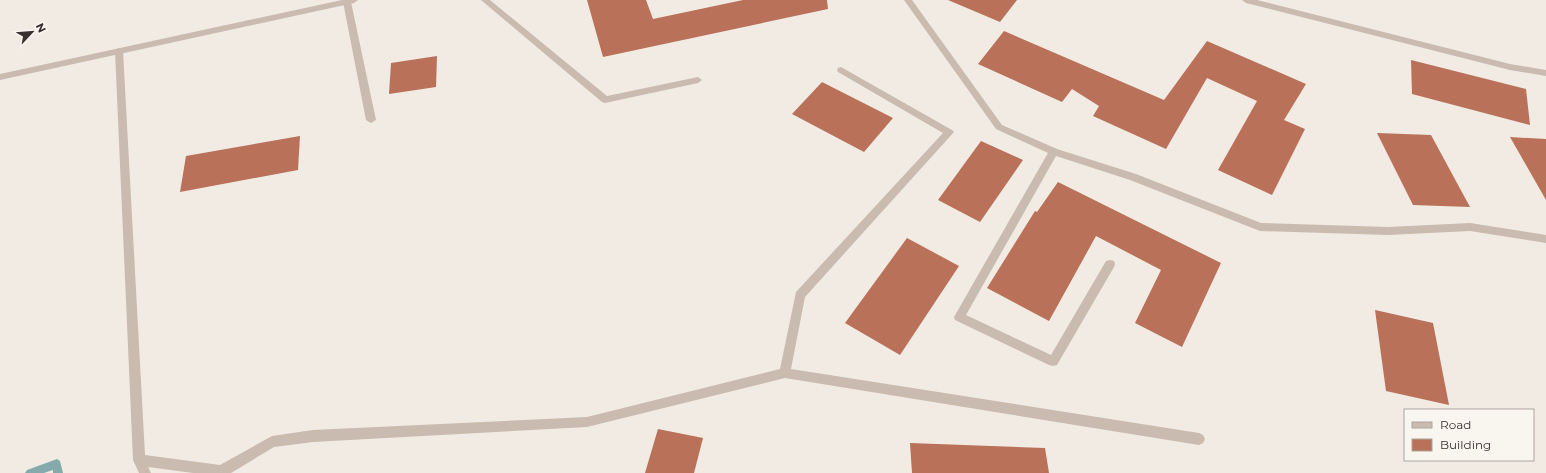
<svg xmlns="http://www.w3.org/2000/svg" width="1546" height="473" font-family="Montserrat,sans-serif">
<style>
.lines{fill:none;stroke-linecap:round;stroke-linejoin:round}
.stream{fill:#84aaac;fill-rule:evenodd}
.building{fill:#b97159}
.service{fill:#c9bbaf;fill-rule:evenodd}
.tertiary{fill:#c9bbaf;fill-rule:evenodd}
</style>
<rect width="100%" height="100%" fill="#f2ebe3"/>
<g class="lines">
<polygon class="stream" points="57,459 60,461 63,473 53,473 53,470 44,473 25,473 27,470"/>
</g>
<g class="building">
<polygon points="587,0 646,0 653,19 743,0 827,0 828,9 603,57"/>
<polygon points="948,0 1017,0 1000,22"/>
<polygon points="1004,31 1164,100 1207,41 1306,84 1284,120 1305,129 1272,195 1218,170 1257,101 1207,78 1166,149 1093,116 1099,106 1072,89 1062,102 978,64"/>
<polygon points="437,56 436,87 389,94 391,63"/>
<polygon points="1411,60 1526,89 1530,125 1412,94"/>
<polygon points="822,82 893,118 864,152 792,114"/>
<polygon points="1377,133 1431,135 1470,207 1413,205"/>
<polygon points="300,136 298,170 180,192 186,156"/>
<polygon points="1510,137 1546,139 1546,200"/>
<polygon points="981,141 1023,160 980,222 938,200"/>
<polygon points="1058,182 1221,263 1182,347 1135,323 1161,270 1096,236 1049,321 987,288 1035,211 1037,212"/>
<polygon points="907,238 959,266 900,355 845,323"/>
<polygon points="1375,310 1433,323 1449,405 1386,391"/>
<polygon points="658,429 703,438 694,473 645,473"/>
<polygon points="910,443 1045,448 1049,473 912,473"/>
</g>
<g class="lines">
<g class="service">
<polygon points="345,0 350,0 351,2 376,120 371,123 366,120 343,2"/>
<polygon points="481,0 490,0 607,96 698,77 702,80 698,83 605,103 602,102"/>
<polygon points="904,0 912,0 1002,125 1057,149 1136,174 1261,223 1388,227 1470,223 1546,235 1546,243 1470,231 1388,235 1260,231 1130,180 1056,156 966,315 1051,355 1106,261 1110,260 1114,261 1115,264 1114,267 1057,365 1053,366 1049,365 955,320 954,317 1048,153 996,129"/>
<polygon points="1242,0 1257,0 1510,64 1546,70 1546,76 1510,70 1246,3"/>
<polygon points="119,48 123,51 145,455 220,465 272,436 313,430 587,417 780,369 796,292 943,133 838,72 837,70 838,68 841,67 952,130 954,132 805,297 791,369 1199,433 1203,435 1205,439 1203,443 1199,445 785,378 587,427 313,442 274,447 231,473 193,473 148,467 151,473 139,473 133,460 115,51"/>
</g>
<polygon class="tertiary" points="342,0 358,0 354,3 0,80 0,74"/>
</g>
<rect x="1404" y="409" width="130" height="52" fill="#f9f5ef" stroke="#aca6a1"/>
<rect x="1412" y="422" width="20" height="6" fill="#c9bbaf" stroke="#aca6a1"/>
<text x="1440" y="429" font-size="12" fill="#39302d">Road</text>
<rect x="1412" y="439" width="20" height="12" fill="#b97159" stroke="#aca6a1"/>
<text x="1440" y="449" font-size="12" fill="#39302d">Building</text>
<g transform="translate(32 32) rotate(64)" stroke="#f9f5ef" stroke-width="3" paint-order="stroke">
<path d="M0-3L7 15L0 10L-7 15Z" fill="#39302d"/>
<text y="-6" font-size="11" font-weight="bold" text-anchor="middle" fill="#39302d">N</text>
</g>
</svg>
